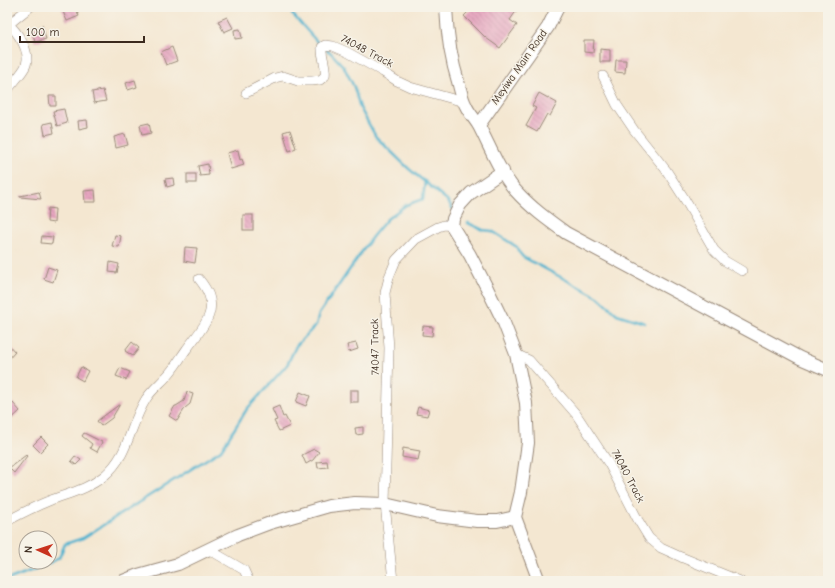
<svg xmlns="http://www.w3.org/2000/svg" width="835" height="588" font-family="'Comic Neue',sans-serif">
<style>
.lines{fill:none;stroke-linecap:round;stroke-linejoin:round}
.stream{stroke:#50b3cf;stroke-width:2.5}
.building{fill:url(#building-back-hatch)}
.minor-casing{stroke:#988878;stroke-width:10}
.tertiary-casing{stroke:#988878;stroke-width:14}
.minor{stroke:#fff;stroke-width:9}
.tertiary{stroke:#fff;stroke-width:12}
.labels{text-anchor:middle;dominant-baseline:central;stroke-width:3;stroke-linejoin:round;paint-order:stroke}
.street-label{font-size:11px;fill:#3b2a1e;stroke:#f7f3e8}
</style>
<defs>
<pattern id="building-back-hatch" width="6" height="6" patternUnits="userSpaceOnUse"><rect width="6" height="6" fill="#e6a5bf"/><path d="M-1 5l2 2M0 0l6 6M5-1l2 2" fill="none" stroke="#bc879b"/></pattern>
</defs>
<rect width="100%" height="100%" fill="#f7f3e8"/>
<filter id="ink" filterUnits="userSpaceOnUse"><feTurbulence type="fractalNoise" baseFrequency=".025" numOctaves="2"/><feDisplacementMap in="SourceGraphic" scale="8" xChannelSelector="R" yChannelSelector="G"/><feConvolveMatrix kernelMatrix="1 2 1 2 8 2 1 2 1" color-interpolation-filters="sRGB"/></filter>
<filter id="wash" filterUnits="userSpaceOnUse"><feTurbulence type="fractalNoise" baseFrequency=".012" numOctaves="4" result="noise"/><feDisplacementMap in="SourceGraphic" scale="16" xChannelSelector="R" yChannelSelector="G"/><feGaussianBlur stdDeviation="0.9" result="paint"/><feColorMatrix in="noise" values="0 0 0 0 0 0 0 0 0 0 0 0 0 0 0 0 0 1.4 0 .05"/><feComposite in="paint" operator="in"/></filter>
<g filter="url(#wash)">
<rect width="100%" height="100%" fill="#f4e7d1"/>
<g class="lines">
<g class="stream">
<polyline points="286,7 320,45"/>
<polyline points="324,48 331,53 344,67 354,87 360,108 376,137 409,169 447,200 453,209"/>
<polyline points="468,223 483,230 492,231 517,247 518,251 523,257 598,297 617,314 645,323"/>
<polyline points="7,580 46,565 59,558 65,544 83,538 221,450 247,409 287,365 296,346 316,325 319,314 372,237 387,219 406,205 423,199 425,181"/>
</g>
</g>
<g id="blocks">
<g class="building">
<polygon points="61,7 75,7 79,16 67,21"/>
<polygon points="473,7 519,7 510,20 517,25 500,48 486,38 464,16"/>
<polygon points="227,17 233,28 224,32 218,21"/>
<polygon points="42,25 46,39 35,42 31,29"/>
<polygon points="240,29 242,38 235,39 234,30"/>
<polygon points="584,40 594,40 593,53 584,52"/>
<polygon points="172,47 177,61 166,65 161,52"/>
<polygon points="600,49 610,50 610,62 600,62"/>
<polygon points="616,60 626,60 625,73 615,72"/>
<polygon points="135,80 137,87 128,90 126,83"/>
<polygon points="103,90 106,101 94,103 92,92"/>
<polygon points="539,93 557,103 550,116 547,114 537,132 526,126 536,108 532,106"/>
<polygon points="49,96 56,96 56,106 50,106"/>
<polygon points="64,109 67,123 57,126 53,111"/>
<polygon points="87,120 88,127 79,129 78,121"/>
<polygon points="52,122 54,133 45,135 43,124"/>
<polygon points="149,123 151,133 142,135 140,125"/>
<polygon points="290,130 296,148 289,151 283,132"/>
<polygon points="125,134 128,145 116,148 114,137"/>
<polygon points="238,150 240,160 242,159 244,165 231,169 227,153"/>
<polygon points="208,164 209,175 200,176 198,166"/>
<rect x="187" y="174" width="9" height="9"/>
<polygon points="173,178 174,185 167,187 165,179"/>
<polygon points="95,190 96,202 85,202 84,191"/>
<polygon points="39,192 41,199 20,197 20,196"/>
<polygon points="48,208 55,209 54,223 47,222"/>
<rect x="243" y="215" width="10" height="15"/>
<polygon points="115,235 121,236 119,247 112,246"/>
<polygon points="42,236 53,237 52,244 41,243"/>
<polygon points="185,247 197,248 195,263 184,261"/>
<polygon points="110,262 119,264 117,273 109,272"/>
<polygon points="48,267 57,270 53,282 44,279"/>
<polygon points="423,326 433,327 432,336 422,335"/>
<polygon points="132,342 139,348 133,356 125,351"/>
<polygon points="7,343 15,352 7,361"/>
<polygon points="356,343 358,349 349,352 347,345"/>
<polygon points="81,367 88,371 83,381 76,377"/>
<polygon points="120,368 130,372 126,380 116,376"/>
<rect x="350" y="390" width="8" height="12"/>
<polygon points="187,392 193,394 190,404 185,408 177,421 169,416 175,406 176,406 184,401"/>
<polygon points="300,392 310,396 306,406 296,402"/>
<polygon points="13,403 20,411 7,423 7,408"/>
<polygon points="120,404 112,418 101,426 97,421"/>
<polygon points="279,406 283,417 285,416 290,426 279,431 274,421 277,420 272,409"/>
<polygon points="418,407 429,410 427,416 416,414"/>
<polygon points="363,427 363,434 356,435 355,428"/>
<polygon points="84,433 102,442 97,452 90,448 92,444 82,436"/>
<polygon points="41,437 48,444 40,452 33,445"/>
<polygon points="403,448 420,451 418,460 402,457"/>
<polygon points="314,449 319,452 313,460 306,464 302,455"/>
<polygon points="26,455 27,456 14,473 9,468"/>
<polygon points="75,456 81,460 76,465 71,461"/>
<polygon points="327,461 328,467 318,468 317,462"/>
</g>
</g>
</g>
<g filter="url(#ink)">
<use href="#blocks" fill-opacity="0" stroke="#988878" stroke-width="1"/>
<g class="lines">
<g class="minor-casing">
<g id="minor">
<path d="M7,23C17,31 31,51 26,65C23,73 12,83 7,91"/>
<polyline points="9,24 30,7"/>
<polyline points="603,76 617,105 634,130 666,170 684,198 714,250 725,261 742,271"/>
<path d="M246,93L275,78L283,76L298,81H312L320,80L325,76C327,66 321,57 322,47L325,45L333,46L347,52L383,72L397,81L410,87L464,102"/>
<polyline points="516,354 529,360 576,414 609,464 638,520 649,538 661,548 681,557 740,581"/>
<path d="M7,521C22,513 36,506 51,500C70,493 88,489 104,476C130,454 129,426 146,399C153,388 164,381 172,370C177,364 181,357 186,350C194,339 205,327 209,315C214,300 207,289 199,279"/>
<polyline points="208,549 244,570 249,581"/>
<polyline points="393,581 385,504 389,348 385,293 389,277 396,260 416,239 438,227 444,225 452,226"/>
</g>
</g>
<g class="tertiary-casing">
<g id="tertiary">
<path d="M446,7C447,34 451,60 459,85C461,92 462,99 466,106C469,113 475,119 479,126C490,147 499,171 515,190C530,207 548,220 566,233L800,358L828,370"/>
<polyline points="479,125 548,27 558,7"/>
<polyline points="503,171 471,193 460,205 453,219 452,226 470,255 487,288 504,323 516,354 526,403 528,443 521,492 515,517 539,581"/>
<polyline points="123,581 138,575 178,564 238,535 270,523 329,506 355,503 385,504 437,516 477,521 497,521 515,517"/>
</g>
</g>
<use href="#minor" class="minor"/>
<use href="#tertiary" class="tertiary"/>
</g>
</g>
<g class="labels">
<g class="street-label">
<text transform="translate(367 51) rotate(28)">74048 Track</text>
<text transform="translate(519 67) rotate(-55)">Meyiwa Main Road</text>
<text transform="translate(375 347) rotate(-91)">74047 Track</text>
<text transform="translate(628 476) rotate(62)">74040 Track</text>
</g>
</g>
<rect width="835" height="588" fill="none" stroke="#f7f3e8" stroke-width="24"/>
<g transform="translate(38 550) rotate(273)"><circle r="19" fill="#f7f3e8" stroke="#aca397"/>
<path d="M0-3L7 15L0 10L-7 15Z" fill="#c8321e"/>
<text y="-6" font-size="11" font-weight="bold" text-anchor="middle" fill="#3b2a1e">N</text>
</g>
<path d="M20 36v6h124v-6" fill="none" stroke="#3b2a1e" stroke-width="2"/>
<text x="26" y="36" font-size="12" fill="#3b2a1e" stroke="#f7f3e8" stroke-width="3" paint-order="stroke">100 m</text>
</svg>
